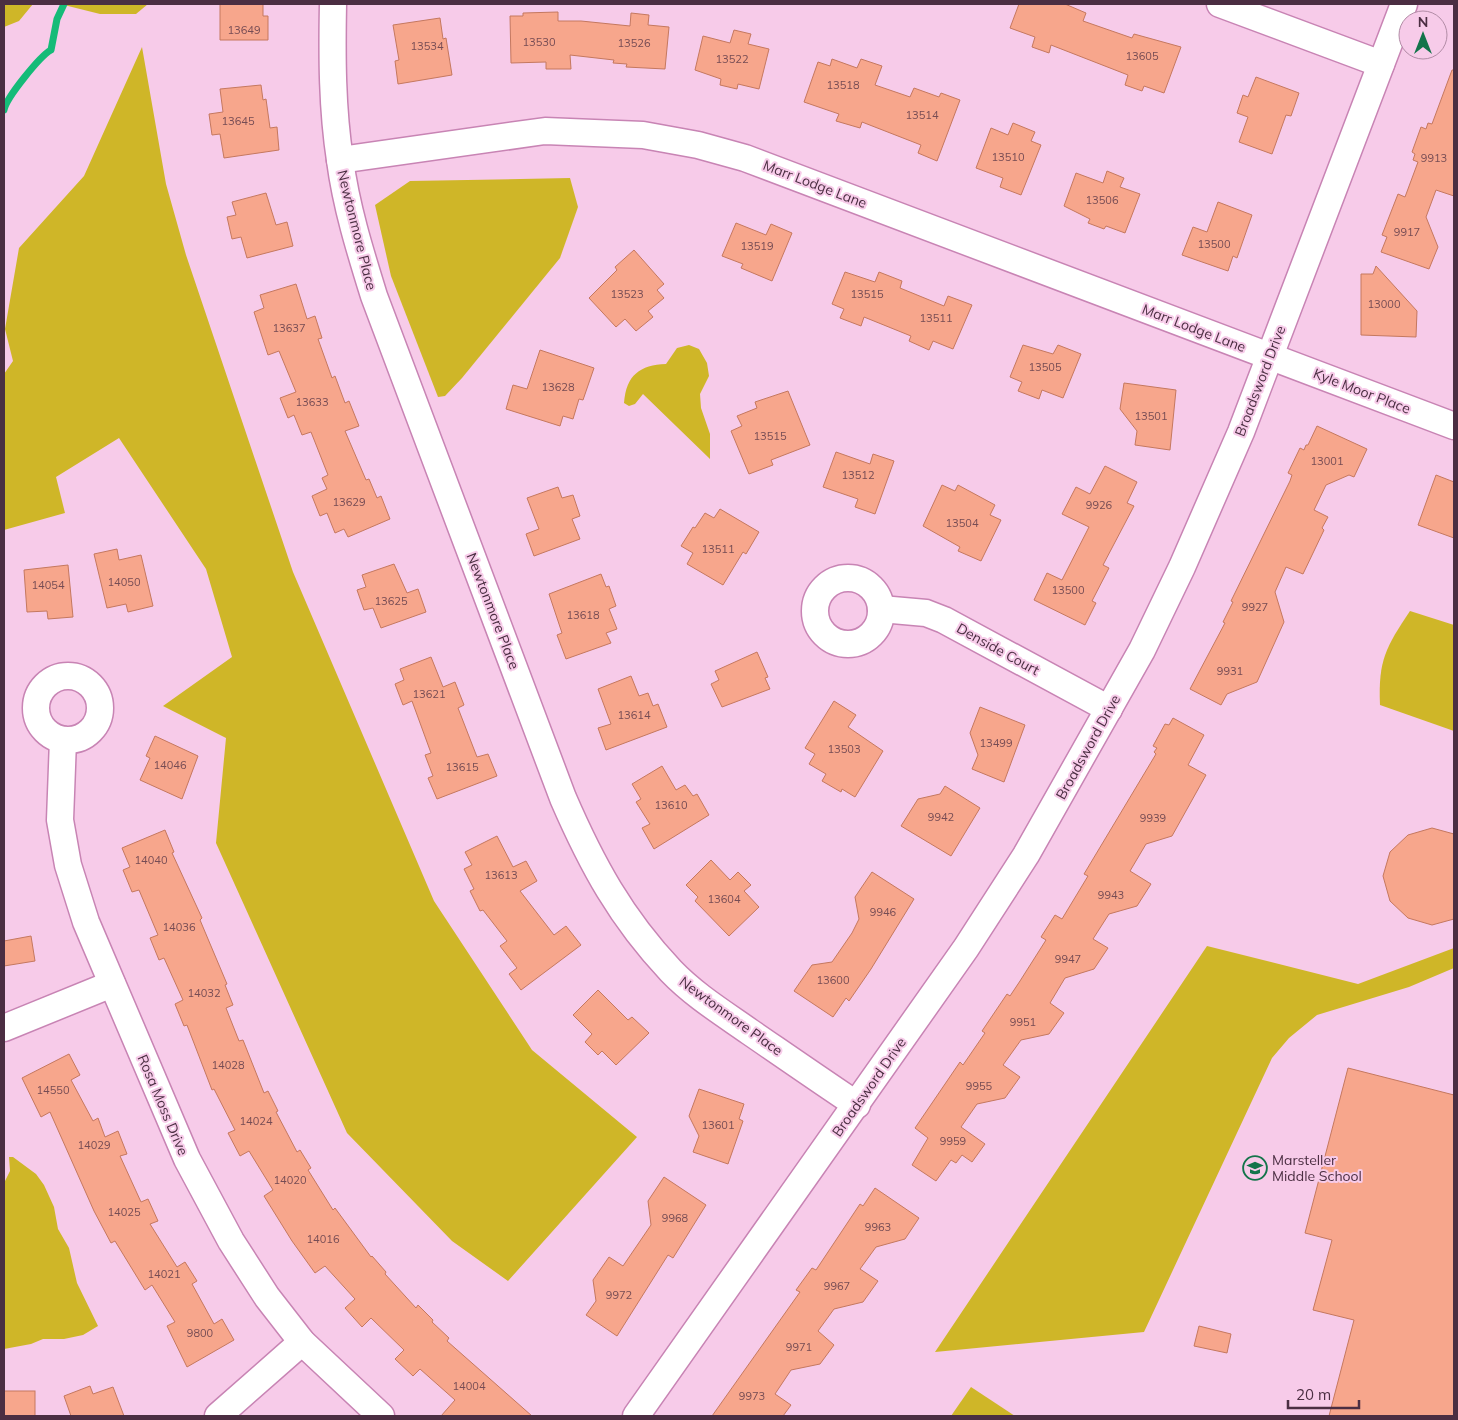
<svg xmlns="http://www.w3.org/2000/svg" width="1458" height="1420" font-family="Mulish,sans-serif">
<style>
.green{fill:#cfb628}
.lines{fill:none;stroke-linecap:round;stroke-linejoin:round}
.stream{stroke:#15bb78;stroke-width:7}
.building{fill:#f7a68c;stroke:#c5785f}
.minor-casing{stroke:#c884b4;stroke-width:29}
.minor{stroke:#fff;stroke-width:26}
.labels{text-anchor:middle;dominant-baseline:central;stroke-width:4;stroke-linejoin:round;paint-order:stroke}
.number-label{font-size:11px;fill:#764c54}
.street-label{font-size:14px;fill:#4b2e42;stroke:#f7cbe9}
.poi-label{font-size:14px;fill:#4b2e42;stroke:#f7cbe9;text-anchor:start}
</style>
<rect width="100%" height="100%" fill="#f7cbe9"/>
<g class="green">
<polygon points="4,4 33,4 19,21 4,27"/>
<polygon points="60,4 148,4 136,14 100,14"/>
<polygon points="142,47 166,184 186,255 293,572 434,901 532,1050 637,1137 508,1281 452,1241 347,1133 216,843 226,738 163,706 232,657 206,569 119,438 56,477 65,513 4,530 4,374 13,361 5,329 19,248 84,176"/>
<polygon points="570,178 578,207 560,258 462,378 445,396 438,397 391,276 375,205 410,181"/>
<path d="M689,345L699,349L707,363L709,376L700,394L701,408L710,434V459L643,394L635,404L629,406L624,403C626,375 640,365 666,364L677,348Z"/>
<path d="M1410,611L1454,625V731L1380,705C1378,660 1386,647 1410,611Z"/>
<polygon points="1207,946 1358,984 1454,948 1454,968 1409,987 1317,1015 1289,1038 1272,1058 1144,1332 935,1352"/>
<polygon points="9,1157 13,1157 36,1174 44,1185 54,1207 58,1229 69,1248 77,1283 98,1326 83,1335 64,1339 43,1339 31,1344 4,1349 4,1183 10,1171"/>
<polygon points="971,1387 1015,1416 951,1416"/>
</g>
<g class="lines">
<path class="stream" d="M4,110C6,98 40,56 51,50L57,19L64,4"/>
</g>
<g class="building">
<polygon points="220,4 263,4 263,16 268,16 268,40 220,40"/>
<polygon points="1019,4 1065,4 1086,13 1083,21 1132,38 1134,34 1181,47 1164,93 1144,86 1142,91 1125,85 1128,75 1051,45 1049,53 1032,47 1035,37 1010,28"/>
<polygon points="558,12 558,21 581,21 630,26 631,13 649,15 648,25 669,27 665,69 626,67 627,64 613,63 614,60 570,55 571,69 546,69 546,62 511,63 510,16 523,16 523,13"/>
<polygon points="440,18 443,39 446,38 452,75 398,84 395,61 399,60 393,25"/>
<polygon points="734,30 751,34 748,44 769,49 759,89 738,84 737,89 720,85 721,79 695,70 703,36 730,43"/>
<polygon points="832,59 857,68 861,59 882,66 875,85 910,97 914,88 939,97 941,93 960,100 937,161 918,153 921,145 862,122 860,128 836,121 839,114 804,102 818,62 830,66"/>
<polygon points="1452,70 1454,70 1454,196 1436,190 1426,217 1438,247 1429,269 1381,252 1387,237 1382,235 1398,194 1405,197 1418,162 1413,160 1415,154 1412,152 1421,127 1426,129 1428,123 1432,124"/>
<polygon points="1256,77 1299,93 1291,116 1286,115 1272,154 1239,142 1248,117 1237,113 1243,95 1248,97"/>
<polygon points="261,85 263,100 266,99 270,128 277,127 279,150 224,158 220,134 212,135 209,114 223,112 220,89"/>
<polygon points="1013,123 1035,132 1031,141 1041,145 1021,195 1000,187 1003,178 976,168 991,128 1008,135"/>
<polygon points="1107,171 1124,178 1120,187 1140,194 1125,233 1106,226 1104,229 1088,223 1090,219 1064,206 1076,173 1103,183"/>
<polygon points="266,193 276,225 287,222 293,246 247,258 241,237 232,239 227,217 236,215 232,202"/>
<polygon points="1218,202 1252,215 1237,258 1233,256 1228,271 1182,255 1193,227 1207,232"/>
<polygon points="736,223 766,235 771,224 792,233 772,281 741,268 743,264 722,256"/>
<polygon points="634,250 664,284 657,290 664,298 648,311 653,317 636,331 625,319 616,327 589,298 617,270 615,267"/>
<polygon points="1376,266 1417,311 1416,337 1361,335 1361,274 1373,274"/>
<polygon points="845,272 875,282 879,272 902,281 900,288 944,306 948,296 972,305 953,349 933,341 929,350 909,341 911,336 864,317 861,326 840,318 844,309 832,304"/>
<polygon points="296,284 307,319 315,316 322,338 318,339 332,378 335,376 345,403 349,401 359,426 345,431 366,480 369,479 377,498 381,496 390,519 348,537 344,529 335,533 327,513 320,516 312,496 327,489 322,478 328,475 311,432 302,435 294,415 288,418 280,398 296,392 279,351 268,355 254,312 264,308 260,295"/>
<polygon points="1023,345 1053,354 1058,345 1081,354 1063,398 1042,390 1039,399 1018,391 1022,382 1010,377"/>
<polygon points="540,350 594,368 583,400 579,399 573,419 563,416 560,426 506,409 513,385 527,389"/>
<polygon points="1124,383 1176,390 1170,450 1135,445 1137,431 1120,409"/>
<polygon points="788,391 810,445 771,460 773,465 749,474 731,431 742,426 737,416 757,408 755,402"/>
<polygon points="1317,426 1367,449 1354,477 1349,475 1326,485 1314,510 1328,517 1322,528 1324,530 1303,574 1286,567 1275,592 1284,622 1257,682 1227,694 1221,705 1190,689 1225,623 1223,622 1233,602 1231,601 1290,481 1292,475 1288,473 1300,448 1304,450 1306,445 1308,445"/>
<polygon points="836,452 870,464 873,454 894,461 875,514 855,507 858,499 823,487"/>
<polygon points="1105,466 1137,482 1127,503 1134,506 1103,565 1109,568 1092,601 1096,603 1085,625 1034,600 1047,573 1062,580 1089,527 1062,514 1076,487 1090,494"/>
<polygon points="1436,475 1454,482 1454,538 1418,525"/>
<polygon points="942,485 955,491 958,485 995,505 990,515 1001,520 981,561 958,551 960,547 923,526"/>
<polygon points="558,487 562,498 573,495 580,516 572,519 580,539 534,556 526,534 539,529 527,498"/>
<polygon points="720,509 759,532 746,554 743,552 723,585 687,564 693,553 681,546 693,527 695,528 705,513 714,518"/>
<polygon points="117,549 119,560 141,555 153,606 128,612 126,604 107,608 94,554"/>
<polygon points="394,564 407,593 418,589 426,612 381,628 373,608 364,610 357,590 366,587 362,575"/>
<polygon points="68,565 73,617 48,619 47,611 27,612 24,570"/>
<polygon points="601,574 606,587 609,586 616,606 609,609 617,629 606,633 611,643 566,659 557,635 562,633 549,594"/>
<polygon points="757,652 768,677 765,678 770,689 722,707 711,684 719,680 715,671"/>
<polygon points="431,657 443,687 455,682 464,705 458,708 477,757 488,754 497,776 437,799 428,778 433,776 425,755 431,753 412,701 403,705 395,684 404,680 400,669"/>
<polygon points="631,676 639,696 648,693 653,706 658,704 667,727 606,750 598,728 611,724 598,689"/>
<polygon points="834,701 856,715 848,727 883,751 855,797 842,789 841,792 822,781 826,774 809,764 815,754 805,748"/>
<polygon points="980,707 1025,725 1004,782 972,769 978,755 970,733"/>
<polygon points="1173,718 1204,735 1188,765 1206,775 1172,836 1146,844 1130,871 1151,884 1137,906 1109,914 1093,939 1108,948 1094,969 1065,978 1050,1003 1064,1013 1049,1034 1021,1040 1003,1065 1020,1077 1005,1098 977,1104 961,1127 985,1144 972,1162 962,1155 956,1163 951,1160 936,1181 912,1165 928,1138 915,1128 960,1062 963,1065 985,1033 982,1031 1007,994 1010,996 1020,981 1046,940 1041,937 1055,915 1062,919 1088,876 1084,874 1156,754 1154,752 1157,748 1153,746 1165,724 1169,725"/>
<polygon points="155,736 198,756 182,799 140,780 150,758 146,756"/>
<polygon points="662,766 676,790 685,785 693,796 697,794 709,815 654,849 642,828 650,824 636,802 641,799 632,784"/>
<polygon points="945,786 980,808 951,856 901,826 918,799 940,794"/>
<polygon points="1432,828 1454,834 1454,919 1432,925 1408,918 1390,901 1383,876 1390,852 1408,835"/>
<polygon points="165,830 174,852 172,853 202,918 200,920 227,984 225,985 233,1005 226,1008 239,1041 243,1040 264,1093 268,1091 278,1111 276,1112 297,1152 300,1150 311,1168 308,1170 333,1210 335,1208 371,1257 372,1256 386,1272 385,1274 416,1308 418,1305 433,1320 432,1322 449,1338 447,1341 532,1416 441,1416 455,1400 420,1369 413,1376 395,1359 404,1350 371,1318 362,1327 345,1308 355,1299 325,1266 315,1273 292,1241 264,1196 273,1190 249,1151 240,1156 228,1133 235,1130 214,1089 212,1090 187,1025 184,1026 175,1004 183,1000 164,958 159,960 150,938 158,935 139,890 132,892 123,870 130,867 122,848"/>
<polygon points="497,836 513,867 526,861 537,881 520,891 554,935 566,926 581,945 521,990 509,974 517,968 500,946 507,941 483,910 480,911 470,891 474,889 464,869 472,865 465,852"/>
<polygon points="711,860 730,880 738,872 751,885 744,891 759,907 729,936 695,901 698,897 686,885"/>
<polygon points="872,872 914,899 871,969 849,1001 846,998 833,1017 794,991 812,965 832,962 852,933 859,919 855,897"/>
<polygon points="31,936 35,961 4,966 4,941"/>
<polygon points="598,990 628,1020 632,1017 649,1033 616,1065 602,1051 598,1055 585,1042 592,1034 573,1015"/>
<polygon points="69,1054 80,1075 71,1080 93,1121 98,1118 105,1137 118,1131 127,1154 120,1156 141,1202 148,1199 158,1221 150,1224 177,1267 185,1262 197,1281 192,1284 214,1324 222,1319 234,1340 187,1367 167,1326 175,1322 152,1285 145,1290 115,1241 111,1243 94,1211 50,1112 41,1117 22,1078"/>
<polygon points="1348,1068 1454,1095 1454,1416 1329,1416 1354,1320 1313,1310 1332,1240 1305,1233"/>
<polygon points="699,1089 744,1104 739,1119 743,1121 728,1164 693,1152 699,1136 689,1116"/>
<polygon points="664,1177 706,1205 673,1258 668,1255 617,1336 586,1315 596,1301 593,1280 609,1257 623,1266 651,1225 648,1201"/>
<polygon points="875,1188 919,1218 905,1239 876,1247 860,1269 878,1281 863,1302 834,1309 818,1331 834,1345 820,1364 791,1370 775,1394 791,1405 783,1416 712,1416 800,1292 796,1290 812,1268 816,1270 860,1204 863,1206"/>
<polygon points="1199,1326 1231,1334 1227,1353 1194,1346"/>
<polygon points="90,1386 93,1394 113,1387 124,1416 71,1416 64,1396"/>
<rect x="4" y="1391" width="31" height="25"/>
</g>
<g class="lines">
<g class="minor-casing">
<g id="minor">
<path d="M333,4C332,56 332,108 340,160C346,206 360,251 374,296L563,798C592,865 621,918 671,971C694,995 723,1013 750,1032C785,1056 821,1081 857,1105"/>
<polyline points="1220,4 1381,64"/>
<polyline points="340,160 545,131 643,135 698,145 745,158 1454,426"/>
<circle cx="848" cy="611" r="33"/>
<polyline points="881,609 926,613 944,620 1109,709"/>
<circle cx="68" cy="708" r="32"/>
<polyline points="63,740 60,820 68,865 86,922 187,1159 231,1241 267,1297 302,1342 381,1416"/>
<polyline points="4,1028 112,984"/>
<polyline points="218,1416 302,1342"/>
<polyline points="636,1416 966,948 1026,855 1142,650 1182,567 1241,432 1404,4"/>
</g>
</g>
<use href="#minor" class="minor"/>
</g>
<defs>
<g id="school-ring" transform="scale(1.25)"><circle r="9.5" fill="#f7cbe9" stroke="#13744a" stroke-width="1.5"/><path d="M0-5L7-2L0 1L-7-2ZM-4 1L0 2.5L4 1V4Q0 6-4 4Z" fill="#13744a"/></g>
</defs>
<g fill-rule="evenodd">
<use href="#school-ring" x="1255" y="1168"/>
</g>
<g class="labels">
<g class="number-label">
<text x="244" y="30">13649</text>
<text x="539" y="42">13530</text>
<text x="634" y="43">13526</text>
<text x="427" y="46">13534</text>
<text x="1142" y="56">13605</text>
<text x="732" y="59">13522</text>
<text x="843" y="85">13518</text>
<text x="922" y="115">13514</text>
<text x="238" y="121">13645</text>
<text x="1008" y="157">13510</text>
<text x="1434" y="158">9913</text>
<text x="1102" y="200">13506</text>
<text x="1407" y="232">9917</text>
<text x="1214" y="244">13500</text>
<text x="757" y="246">13519</text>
<text x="627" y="294">13523</text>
<text x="867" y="294">13515</text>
<text x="1384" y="304">13000</text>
<text x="936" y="318">13511</text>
<text x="289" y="328">13637</text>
<text x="1045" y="367">13505</text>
<text x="558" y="387">13628</text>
<text x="312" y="402">13633</text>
<text x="1151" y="416">13501</text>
<text x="770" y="436">13515</text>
<text x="1327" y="461">13001</text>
<text x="858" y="475">13512</text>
<text x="349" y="502">13629</text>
<text x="1099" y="505">9926</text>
<text x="962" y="523">13504</text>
<text x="718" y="549">13511</text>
<text x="124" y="582">14050</text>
<text x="48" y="585">14054</text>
<text x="1068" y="590">13500</text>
<text x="391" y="601">13625</text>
<text x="1255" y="607">9927</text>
<text x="583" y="615">13618</text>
<text x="1230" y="671">9931</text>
<text x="429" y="694">13621</text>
<text x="634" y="715">13614</text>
<text x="996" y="743">13499</text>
<text x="844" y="749">13503</text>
<text x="170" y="765">14046</text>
<text x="462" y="767">13615</text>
<text x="671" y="805">13610</text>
<text x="941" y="817">9942</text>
<text x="1153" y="818">9939</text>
<text x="151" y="860">14040</text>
<text x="501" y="875">13613</text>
<text x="1111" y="895">9943</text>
<text x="724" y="899">13604</text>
<text x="883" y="912">9946</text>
<text x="179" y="927">14036</text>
<text x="1068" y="959">9947</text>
<text x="833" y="980">13600</text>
<text x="204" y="993">14032</text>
<text x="1023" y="1022">9951</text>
<text x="228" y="1065">14028</text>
<text x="979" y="1086">9955</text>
<text x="53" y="1090">14550</text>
<text x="256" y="1121">14024</text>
<text x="718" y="1125">13601</text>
<text x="953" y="1141">9959</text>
<text x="94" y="1145">14029</text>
<text x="290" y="1180">14020</text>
<text x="124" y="1212">14025</text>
<text x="675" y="1218">9968</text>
<text x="878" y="1227">9963</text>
<text x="323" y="1239">14016</text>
<text x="164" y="1274">14021</text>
<text x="837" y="1286">9967</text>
<text x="619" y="1295">9972</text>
<text x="200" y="1333">9800</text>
<text x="799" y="1347">9971</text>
<text x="469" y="1386">14004</text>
<text x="752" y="1396">9973</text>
</g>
<g class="street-label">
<text transform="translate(815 184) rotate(21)">Marr Lodge Lane</text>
<text transform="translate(357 230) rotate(76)">Newtonmore Place</text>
<text transform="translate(1194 328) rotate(21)">Marr Lodge Lane</text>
<text transform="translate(1260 381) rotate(-69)">Broadsword Drive</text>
<text transform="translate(1362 391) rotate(21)">Kyle Moor Place</text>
<text transform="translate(493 611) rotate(69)">Newtonmore Place</text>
<text transform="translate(998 649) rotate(29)">Denside Court</text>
<text transform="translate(1088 747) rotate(-61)">Broadsword Drive</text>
<text transform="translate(731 1016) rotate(36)">Newtonmore Place</text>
<text transform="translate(869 1087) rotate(-55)">Broadsword Drive</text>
<text transform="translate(163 1105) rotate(67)">Rosa Moss Drive</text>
</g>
<g class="poi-label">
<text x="1272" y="1160">Marsteller<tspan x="1272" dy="16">Middle School</tspan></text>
</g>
</g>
<rect width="1458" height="1420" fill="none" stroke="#4b2e42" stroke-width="10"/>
<g transform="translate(1423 35)"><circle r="24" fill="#f7cbe9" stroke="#b28ca6"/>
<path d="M0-4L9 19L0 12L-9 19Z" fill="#13744a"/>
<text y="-8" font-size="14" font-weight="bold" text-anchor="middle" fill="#4b2e42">N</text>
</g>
<path d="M1288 1400v8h71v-8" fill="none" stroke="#4b2e42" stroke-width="2.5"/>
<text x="1296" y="1400" font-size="15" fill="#4b2e42" stroke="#f7cbe9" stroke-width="4" paint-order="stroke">20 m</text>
</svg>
